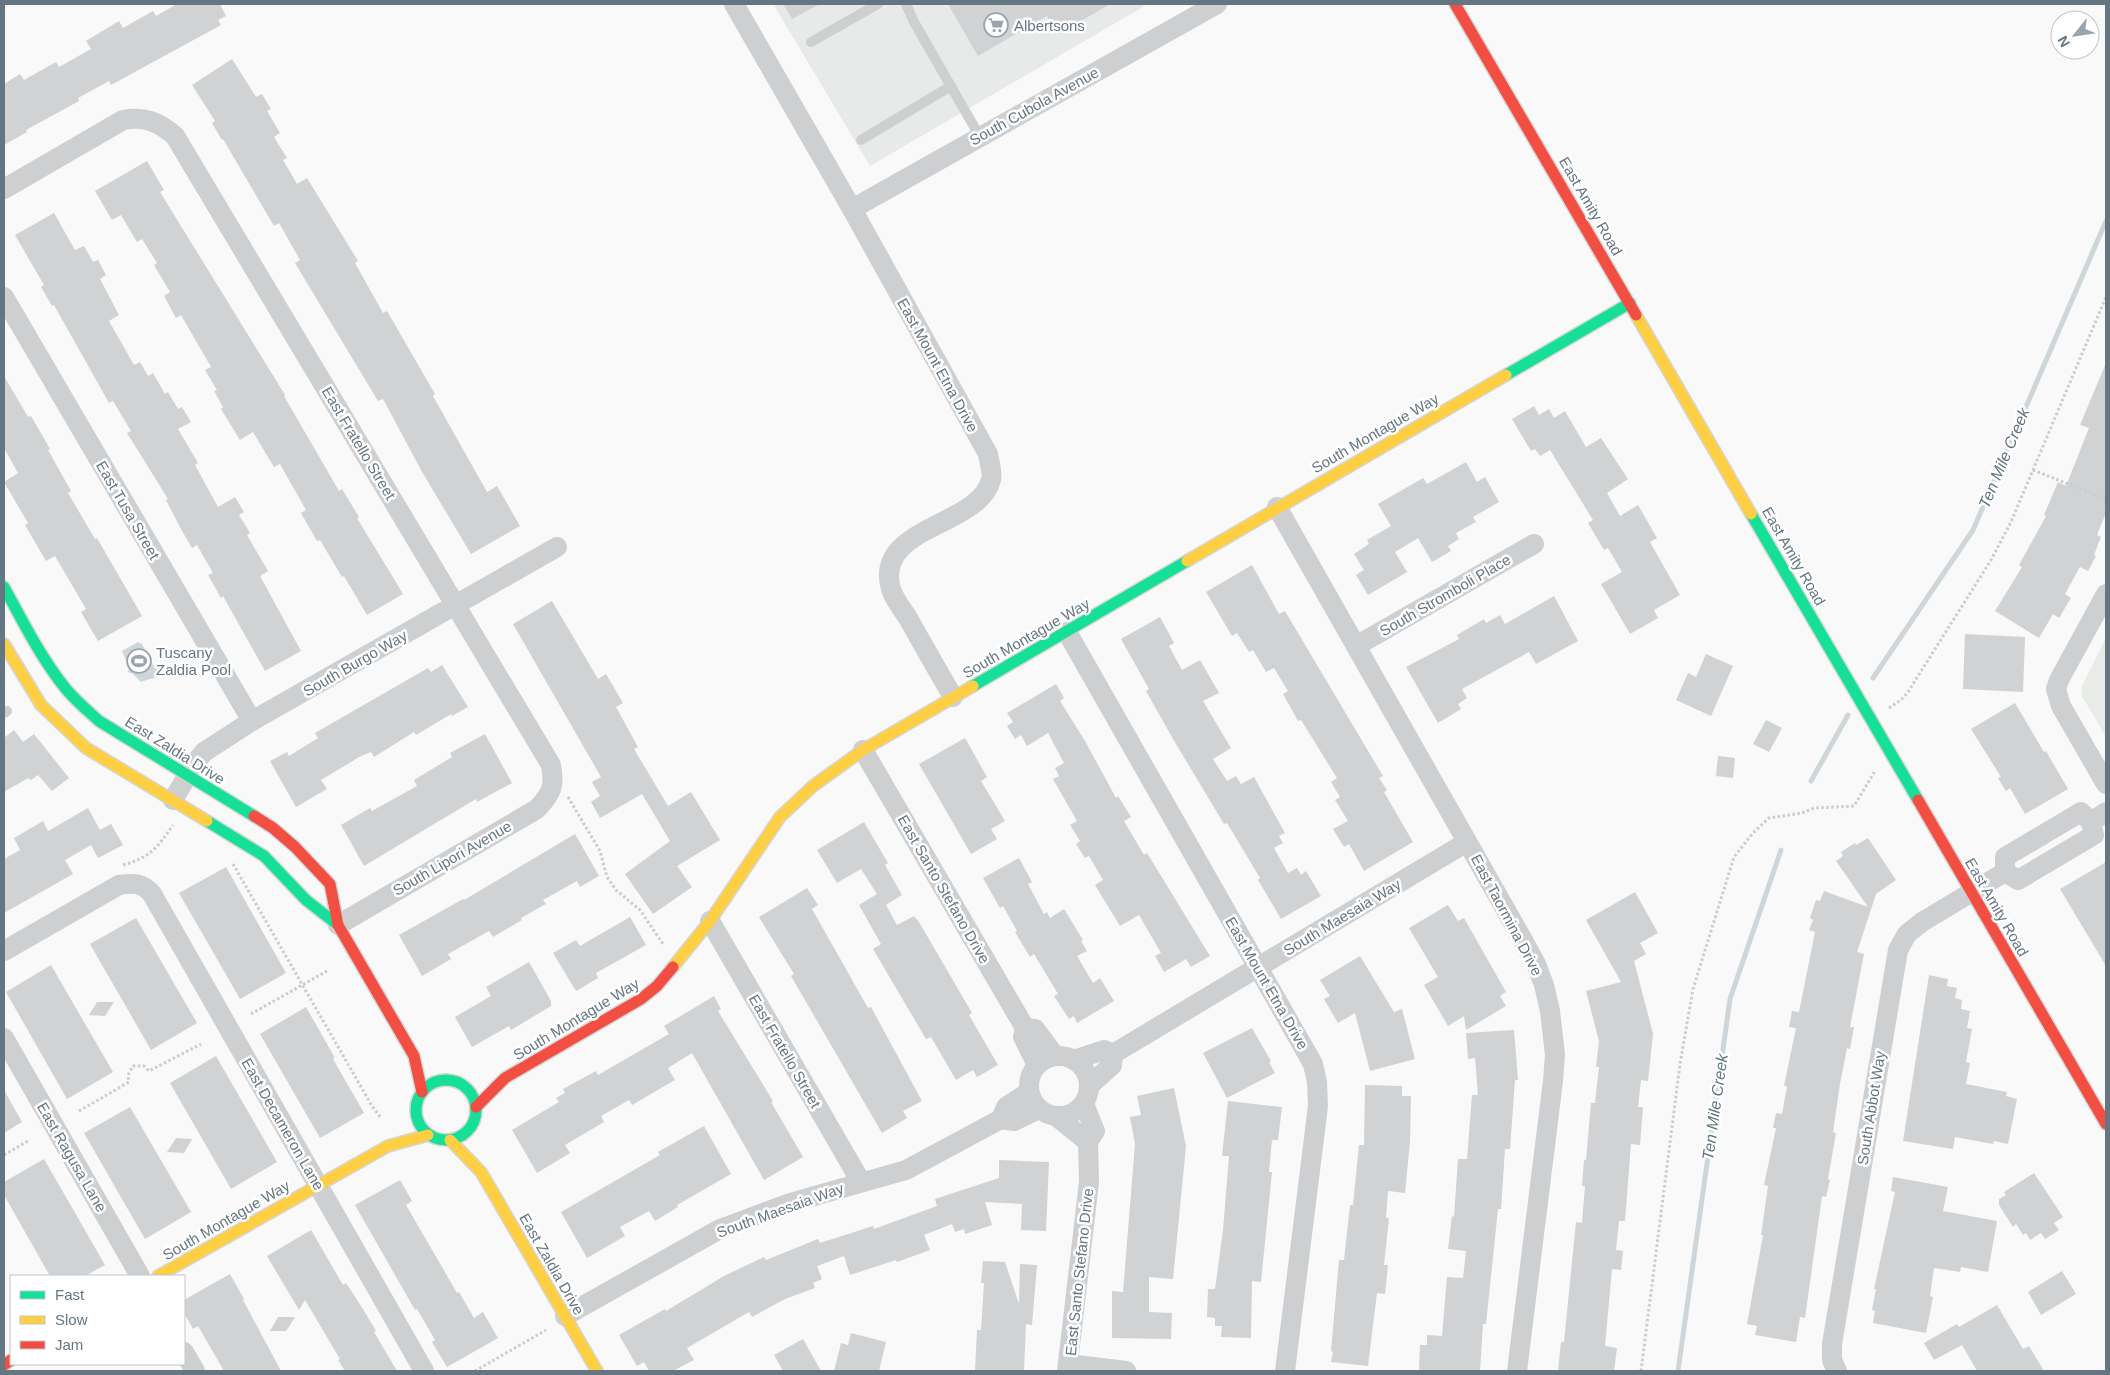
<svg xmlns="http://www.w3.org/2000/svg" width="2110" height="1375" font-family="Arial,sans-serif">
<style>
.built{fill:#e8e9e9}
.green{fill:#e8ebe6}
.water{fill:#ced6d9}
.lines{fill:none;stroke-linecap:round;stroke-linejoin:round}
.stream{stroke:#ced6d9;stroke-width:5}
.building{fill:#d0d2d3}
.fast-casing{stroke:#d5d6d7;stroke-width:14}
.slow-casing{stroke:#d5d6d7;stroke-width:14}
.jam-casing{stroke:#d5d6d7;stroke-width:14}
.path{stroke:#cbcccd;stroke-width:3;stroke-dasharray:2.5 2.5;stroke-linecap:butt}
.lane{stroke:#cecfd0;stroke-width:10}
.street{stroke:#cecfd0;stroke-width:20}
.fast{stroke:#16e098;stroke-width:11}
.slow{stroke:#ffcf43;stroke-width:11}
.jam{stroke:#f24e42;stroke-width:11}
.labels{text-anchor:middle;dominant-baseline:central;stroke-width:5;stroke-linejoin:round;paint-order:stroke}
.poi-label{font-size:15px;fill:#657683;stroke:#fff;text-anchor:start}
.street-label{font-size:15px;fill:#657683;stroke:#fff}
.water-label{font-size:16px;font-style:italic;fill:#60757c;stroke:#fff}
</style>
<rect width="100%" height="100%" fill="#f9f9f9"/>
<polygon class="built" points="773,4 1148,4 870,166"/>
<polygon class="green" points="2106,638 2106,737 2082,696 2082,686"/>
<path class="water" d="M138,642L142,644L154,667L162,670V675C158,678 148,679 141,682L133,674L128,672L129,667L122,651Z"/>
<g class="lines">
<g class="stream">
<polyline points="1873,678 1973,530 2106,221"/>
<polyline points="1811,781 1848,715"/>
<polyline points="1678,1371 1730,999 1781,850"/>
</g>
</g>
<g class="building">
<polygon points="177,4 220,4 226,16 218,20 221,25 111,85 109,81 78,98 79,101 26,130 27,132 4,145 4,84 20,74 24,80 56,62 59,67 91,49 86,41 119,21 123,28 153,11 156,16"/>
<polygon points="783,4 820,4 792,19"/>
<polygon points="948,4 1110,4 1059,34 1047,16 978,56"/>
<polygon points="232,59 256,97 262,94 271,109 267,111 280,133 274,137 287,158 283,160 297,184 307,178 358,261 355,263 383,313 387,311 435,394 433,396 487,492 497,486 520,526 471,554 421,470 383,399 378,401 295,263 300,260 279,223 274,226 223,139 222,140 212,123 215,121 192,85"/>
<polygon points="147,161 164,190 160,192 274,377 285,395 284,396 339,491 342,489 359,517 357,518 403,594 367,615 344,576 342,577 320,540 317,541 301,513 306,510 280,464 274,467 253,432 240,440 221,409 223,407 214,391 217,390 205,370 211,367 181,315 176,318 164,296 170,292 154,265 157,263 142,239 137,242 121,215 112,220 95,191"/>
<polygon points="54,213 75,250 84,246 93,262 98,260 106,275 100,279 119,315 109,321 134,365 140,362 148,376 153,373 165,394 168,392 178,409 182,407 191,422 178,429 198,463 195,465 218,507 235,497 244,512 239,515 250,533 247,535 268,571 260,576 301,651 265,671 223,596 221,598 208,575 213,573 197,545 192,548 181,529 166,500 168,499 127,433 131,431 113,401 109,403 54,305 52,306 41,287 44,285 15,235"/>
<polygon points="2106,363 2106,513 2097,535 2101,537 2094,555 2096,556 2088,571 2080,567 2065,594 2071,598 2059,618 2053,614 2039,638 1995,611 2022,567 2019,565 2046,516 2044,515 2058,482 2066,486 2089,428 2080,425"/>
<polygon points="4,376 28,417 31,416 50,449 48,450 71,491 68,493 95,539 97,538 142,616 98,641 81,612 86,609 55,556 46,561 25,525 28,523 4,482 18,473 4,448"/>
<polygon points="1534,406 1539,415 1549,409 1554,418 1565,411 1586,447 1601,438 1628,479 1607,493 1620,516 1638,505 1657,538 1650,542 1680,595 1654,610 1658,618 1630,634 1601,584 1622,572 1608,548 1604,550 1588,523 1593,520 1550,450 1540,456 1535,449 1531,451 1512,419"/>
<polygon points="1466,462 1477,482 1485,477 1499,502 1473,517 1476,522 1456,533 1459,539 1448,546 1451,551 1432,562 1418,538 1395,552 1407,572 1368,595 1356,575 1364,570 1354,554 1369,544 1367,540 1391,526 1378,504 1423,478 1427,484"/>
<polygon points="1252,565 1279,614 1285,611 1383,776 1379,778 1387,790 1384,792 1413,842 1364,871 1349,844 1344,847 1333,829 1348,821 1335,800 1340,797 1331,782 1337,778 1301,720 1298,721 1283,694 1288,691 1274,668 1266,672 1253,650 1249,652 1237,633 1232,636 1206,592"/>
<polygon points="1554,596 1578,641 1536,664 1529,652 1462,689 1467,698 1458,704 1461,709 1438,723 1406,667 1459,639 1457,635 1484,619 1486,623 1500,615 1505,624"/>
<polygon points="552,601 598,679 606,674 623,703 616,707 638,747 634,749 668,806 691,792 720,840 677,866 692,887 653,914 625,874 670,841 642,794 600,818 591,802 600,796 592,782 601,777 513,624"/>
<polygon points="1160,617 1174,643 1169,646 1182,670 1200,660 1219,693 1203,701 1231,748 1213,759 1227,781 1236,776 1241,784 1254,777 1285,833 1279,836 1283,843 1274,848 1288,873 1297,868 1301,875 1306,871 1321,896 1281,919 1258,880 1260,878 1227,823 1224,824 1173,739 1146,691 1149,689 1121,639"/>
<polygon points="1965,634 2025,637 2023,692 1963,689"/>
<polygon points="1706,654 1733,666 1711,716 1676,700 1688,673 1696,677"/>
<polygon points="442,665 468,707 452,716 451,714 416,735 414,732 374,757 371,752 361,756 321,780 327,789 296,807 270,761 287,752 289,756 318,738 315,733 428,668 431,672"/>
<polygon points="1056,684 1064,698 1060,701 1085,741 1116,798 1118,796 1131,817 1124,821 1144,855 1147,853 1210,956 1191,967 1186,959 1164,972 1155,956 1161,953 1139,915 1120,926 1095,885 1103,880 1089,856 1085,858 1076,844 1080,841 1070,825 1077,821 1053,779 1059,776 1055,768 1064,763 1048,733 1027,746 1021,735 1015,739 1007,726 1013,722 1007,713"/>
<polygon points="2015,703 2044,752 2046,751 2068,789 2025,814 2010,788 2006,791 1998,778 2001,777 1971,729"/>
<polygon points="1766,720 1782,728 1769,752 1753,744"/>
<polygon points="14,730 23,742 34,734 69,778 52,791 38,775 31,780 28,778 4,792 4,738"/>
<polygon points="485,734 512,783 477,802 476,799 364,866 341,825 370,808 372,811 417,786 414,780 452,757 450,753"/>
<polygon points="965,738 987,777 981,781 1005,821 991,829 997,839 971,854 919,764"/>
<polygon points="1718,756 1735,758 1733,778 1716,776"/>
<polygon points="88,808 100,830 111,824 123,845 98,858 91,845 65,860 73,874 4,913 4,859 20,850 14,838 43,821 48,831"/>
<polygon points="864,822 888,863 885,865 902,895 886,905 897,925 914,916 919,922 972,1013 969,1015 998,1065 977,1077 973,1070 956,1080 931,1037 926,1039 873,949 881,944 859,905 877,894 861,869 837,883 817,850"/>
<polygon points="575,834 599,876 580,887 577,881 543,900 546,904 521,918 522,920 493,937 489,931 448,954 451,959 422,976 399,935 463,899 464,900"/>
<polygon points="1868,838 1896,880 1876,894 1857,952 1864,954 1850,1027 1854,1027 1850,1049 1847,1048 1840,1084 1833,1132 1836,1133 1828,1179 1830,1180 1826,1197 1822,1196 1805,1318 1800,1317 1796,1342 1755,1335 1757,1326 1747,1324 1763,1235 1761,1235 1768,1186 1764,1185 1776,1128 1773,1128 1776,1113 1782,1114 1787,1086 1784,1086 1796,1028 1789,1027 1792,1011 1799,1012 1815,932 1809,930 1813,920 1810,918 1816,900 1820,901 1824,891 1868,907 1836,861 1843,856 1841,852 1855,843 1856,845"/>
<polygon points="1019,858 1032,882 1028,884 1044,914 1047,912 1050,918 1064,909 1083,940 1081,941 1087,951 1077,956 1093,983 1100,978 1114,1001 1077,1023 1074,1016 1069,1019 1054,996 1058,994 1034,954 1030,957 1015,932 1017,931 1003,906 1000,908 983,878"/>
<polygon points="2106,862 2106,966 2060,889"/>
<polygon points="226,867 286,973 240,999 179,893"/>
<polygon points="807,888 818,905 812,909 868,1008 871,1007 922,1101 903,1111 907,1118 882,1133 791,976 794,974 759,917"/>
<polygon points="1635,892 1658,933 1640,943 1646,954 1634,961 1653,1034 1648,1081 1641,1080 1638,1107 1643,1107 1640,1145 1631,1144 1625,1221 1619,1221 1616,1250 1623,1251 1621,1270 1612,1269 1605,1346 1617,1348 1614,1371 1558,1371 1561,1342 1564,1342 1576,1222 1582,1223 1585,1186 1582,1186 1584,1160 1586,1160 1591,1103 1595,1103 1599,1067 1596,1067 1599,1041 1586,991 1621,982 1586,920"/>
<polygon points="1448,905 1458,921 1464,918 1506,992 1500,996 1506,1006 1466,1030 1464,1016 1448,1026 1424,985 1438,977 1409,928"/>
<polygon points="630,917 646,945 596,973 598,978 576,991 553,953 576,940 580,946"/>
<polygon points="136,918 197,1023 151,1050 90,944"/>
<polygon points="1360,956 1394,1012 1402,1009 1415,1059 1370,1071 1355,1013 1338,1023 1324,999 1330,996 1320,980"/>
<polygon points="529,962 551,1001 551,1006 511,1030 509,1026 472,1047 455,1017 491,996 486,987"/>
<polygon points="51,965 113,1072 67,1099 6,992"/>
<polygon points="1929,975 1948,979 1947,986 1957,988 1955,998 1962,1000 1961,1009 1970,1011 1967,1028 1972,1029 1966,1062 1970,1063 1966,1084 2007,1092 2006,1096 2017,1099 2008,1144 1994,1141 1993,1144 1955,1137 1953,1149 1903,1141"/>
<polygon points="714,996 721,1009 718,1011 773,1101 771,1102 803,1157 764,1180 692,1053 668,1068 675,1080 632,1105 629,1100 601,1116 604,1122 565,1145 570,1153 537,1173 512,1130 559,1102 556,1098 565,1093 563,1089 596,1071 598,1075 669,1034 664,1026"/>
<polygon points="97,1002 114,1002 105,1016 89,1015"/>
<polygon points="306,1007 335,1058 333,1059 364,1113 320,1138 260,1034"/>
<polygon points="1252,1028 1271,1061 1269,1062 1275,1073 1227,1098 1203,1053"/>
<polygon points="1514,1030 1518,1080 1515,1080 1510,1149 1505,1149 1501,1209 1498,1209 1486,1324 1483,1324 1480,1371 1419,1371 1420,1345 1427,1345 1427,1335 1442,1336 1447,1277 1463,1278 1466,1251 1448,1249 1452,1216 1454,1217 1458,1159 1467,1159 1472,1095 1478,1095 1475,1058 1468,1059 1466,1033"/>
<polygon points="216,1056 277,1162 231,1189 170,1083"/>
<polygon points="1365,1085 1402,1086 1402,1096 1411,1096 1410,1141 1405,1193 1388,1191 1386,1218 1389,1218 1384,1265 1388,1265 1385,1294 1377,1293 1368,1366 1331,1362 1333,1352 1331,1351 1339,1260 1344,1260 1350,1205 1353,1205 1359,1145 1364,1145"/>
<polygon points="1174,1088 1186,1146 1173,1279 1149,1277 1149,1312 1172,1313 1171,1339 1112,1338 1112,1291 1123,1292 1135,1144 1130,1117 1141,1115 1137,1096"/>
<polygon points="4,1090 22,1122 4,1133"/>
<polygon points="1228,1101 1282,1107 1278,1140 1272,1140 1269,1172 1272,1172 1261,1282 1252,1281 1251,1338 1221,1337 1222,1326 1215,1326 1215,1318 1207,1317 1208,1289 1215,1289 1223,1230 1229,1156 1222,1156"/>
<polygon points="130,1107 191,1212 145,1239 84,1133"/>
<polygon points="704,1126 731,1174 677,1205 678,1207 655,1221 649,1211 620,1227 625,1236 587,1258 561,1212 660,1155 658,1152"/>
<polygon points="176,1138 192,1139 184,1153 167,1152"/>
<polygon points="44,1159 105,1265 85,1276 50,1276 4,1195 4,1182"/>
<polygon points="999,1160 1049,1162 1046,1231 1021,1230 1022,1204 985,1202 992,1225 965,1234 964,1229 955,1232 952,1224 924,1235 930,1250 897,1262 896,1260 850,1275 844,1256 817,1266 822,1279 813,1283 815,1288 785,1299 752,1317 749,1312 687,1348 694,1360 673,1371 649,1371 644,1362 637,1366 619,1335 665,1309 666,1311 724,1276 764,1257 766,1260 818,1239 820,1243 873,1226 874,1229 937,1206 935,1199 999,1178"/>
<polygon points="2034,1173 2063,1217 2054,1223 2059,1230 2045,1239 2041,1233 2030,1240 2026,1233 2023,1235 2016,1224 2013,1227 1999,1205 1999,1199 2006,1195 2004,1192"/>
<polygon points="1893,1177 1948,1187 1943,1211 1997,1221 1988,1272 1961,1267 1960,1272 1934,1268 1930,1296 1933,1297 1926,1333 1873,1323 1875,1311 1872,1310 1876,1289 1874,1289 1895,1192 1891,1191"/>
<polygon points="400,1180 412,1201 406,1205 457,1293 459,1292 474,1318 483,1312 498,1338 447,1367 432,1342 435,1340 417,1309 415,1310 355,1205"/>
<polygon points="311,1230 343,1285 346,1283 363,1309 376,1331 374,1332 397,1371 345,1371 338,1360 340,1359 305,1300 299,1310 267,1256"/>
<polygon points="983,1261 1005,1262 1019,1304 1020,1264 1037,1265 1032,1325 1026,1324 1024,1371 975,1371 977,1330 981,1330 984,1283 981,1283"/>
<polygon points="2062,1271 2076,1294 2041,1315 2028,1292"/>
<polygon points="230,1274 244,1299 243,1300 281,1371 224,1371 198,1326 193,1329 184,1313 184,1300"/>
<polygon points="1997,1305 2023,1349 2029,1346 2044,1371 1977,1371 1962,1345 1934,1360 1924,1343 1957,1324 1959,1327"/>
<polygon points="278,1317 295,1317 286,1331 270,1331"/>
<polygon points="851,1333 886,1342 879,1371 834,1371 841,1343 848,1345"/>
<polygon points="803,1339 821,1371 783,1371 774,1355"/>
</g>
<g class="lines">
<g class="fast-casing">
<g id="fast">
<polyline points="1506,375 1630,303"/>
<polyline points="1751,514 1918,800"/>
<path d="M4,587C23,622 41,658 66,689C76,701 88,711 99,721L254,816"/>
<polyline points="973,686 1187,561"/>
<polyline points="207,821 264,856 306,900 338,925"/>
<circle cx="446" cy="1110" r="30"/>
</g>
</g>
<g class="slow-casing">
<g id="slow">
<polyline points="1636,315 1751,514"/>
<polyline points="1187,561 1506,375"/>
<polyline points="4,644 41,705 86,748 207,821"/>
<polyline points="673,967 710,921 780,817 813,786 863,750 973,686"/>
<polyline points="450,1140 481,1172 597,1371"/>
<polyline points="158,1276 388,1146 428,1135"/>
</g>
</g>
<g class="jam-casing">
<g id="jam">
<polyline points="1455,4 1636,315"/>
<polyline points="1918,800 2106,1124"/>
<polyline points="254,816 273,828 295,847 330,884 338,925 414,1056 422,1092"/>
<polyline points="476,1107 505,1078 641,999 657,986 673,967"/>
<polyline points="4,1365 11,1360"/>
</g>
</g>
<g class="path">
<polyline points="2033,470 2106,499"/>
<polyline points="1889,708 1901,700 1908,692 1991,560 2011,522 2106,297"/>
<polyline points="568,797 600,851 607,877 616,890 640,910 663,944"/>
<polyline points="233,864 372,1106 381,1118"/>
<path d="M123,865C151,857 157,848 173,825"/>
<polyline points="251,1014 327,971"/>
<polyline points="79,1111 129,1082 128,1075 133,1066 144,1066 149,1071 201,1044"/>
<polyline points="4,1155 28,1141"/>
<polyline points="475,1371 546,1330"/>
<polyline points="1641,1371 1680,1064 1693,989 1734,857 1753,833 1769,818 1802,813 1814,808 1854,806 1875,771"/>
</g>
<g class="lane">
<polyline points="906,4 914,22 980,137"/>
<polyline points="811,42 878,4"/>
<polyline points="861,140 951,86"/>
<polyline points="4,713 7,711"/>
</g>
<g class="street">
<path d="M734,4L852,209L988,454C989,462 993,473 991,480C979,527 873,526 891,589C894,599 902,609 908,618C923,645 938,671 953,697"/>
<path d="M4,189L123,120C145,116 159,122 175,136L551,765C555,786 552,793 537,809L338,925"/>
<polyline points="852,209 1217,4"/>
<polyline points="4,297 252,721"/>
<polyline points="1277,507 1524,942 1536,964 1544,985 1550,1011 1555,1055 1553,1081 1517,1371"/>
<polyline points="2106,594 2059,680 2056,689 2061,706 2106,784"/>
<polyline points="1067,632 1313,1064 1317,1082 1318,1106 1285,1371"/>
<polyline points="1356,646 1534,544"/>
<polyline points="863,750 1025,1028"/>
<polyline points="173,800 195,763 204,752 252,721 557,547"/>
<polygon points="2081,812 2091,822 2094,835 2018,880 2005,872 2005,857"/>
<polyline points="2091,822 2106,812"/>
<polyline points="710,921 861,1182"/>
<path d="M4,951L119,885C133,883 142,882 152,894L424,1371"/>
<polyline points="4,1038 140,1276"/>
<polyline points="1113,1054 1467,842"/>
<circle cx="1059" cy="1086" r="30"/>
<polyline points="1074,1060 1104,1050 1113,1054 1112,1065 1090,1085"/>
<polyline points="1037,1065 1023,1037 1025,1028 1035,1029 1055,1056"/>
<polyline points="1029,1092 1006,1107 1001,1119 1014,1121 1039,1109"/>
<polyline points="1057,1117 1088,1142 1095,1131 1084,1104"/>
<polyline points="565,1316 720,1229 790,1203 906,1170 1001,1119"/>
<polyline points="184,1352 195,1371"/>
<polyline points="1068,1364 1126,1371"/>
<polyline points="1067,1371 1089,1182 1088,1142"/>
<polyline points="1837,1371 1832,1360 1832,1344 1898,950 1907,934 1922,922 2005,872"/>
</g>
<use href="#fast" class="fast"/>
<use href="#slow" class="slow"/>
<use href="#jam" class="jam"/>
</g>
<defs>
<g id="supermarket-ring" transform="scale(1.25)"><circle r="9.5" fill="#fff" stroke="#99a4ac" stroke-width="1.5"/><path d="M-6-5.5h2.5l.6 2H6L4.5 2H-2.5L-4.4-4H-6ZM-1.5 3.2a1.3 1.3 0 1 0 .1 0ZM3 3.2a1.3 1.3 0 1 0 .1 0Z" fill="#99a4ac"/></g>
<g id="stadium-ring" transform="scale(1.25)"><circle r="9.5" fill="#fff" stroke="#99a4ac" stroke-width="1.5"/><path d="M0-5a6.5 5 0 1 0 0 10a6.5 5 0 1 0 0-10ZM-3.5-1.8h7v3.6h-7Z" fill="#99a4ac"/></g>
</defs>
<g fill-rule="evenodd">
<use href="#supermarket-ring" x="996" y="25"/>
<use href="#stadium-ring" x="139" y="661"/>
</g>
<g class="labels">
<g class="poi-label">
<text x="1014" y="25">Albertsons</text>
<text x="156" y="652">Tuscany<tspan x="156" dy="17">Zaldia Pool</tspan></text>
</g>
<g class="street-label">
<text transform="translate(1034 106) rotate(-29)">South Cubola Avenue</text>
<text transform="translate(1591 206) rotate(60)">East Amity Road</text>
<text transform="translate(938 365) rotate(61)">East Mount Etna Drive</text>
<text transform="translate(1375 433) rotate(-30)">South Montague Way</text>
<text transform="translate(359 443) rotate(59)">East Fratello Street</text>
<text transform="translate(128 510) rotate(60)">East Tusa Street</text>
<text transform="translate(1794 556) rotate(60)">East Amity Road</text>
<text transform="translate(1445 595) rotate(-30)">South Stromboli Place</text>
<text transform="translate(1026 638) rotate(-30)">South Montague Way</text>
<text transform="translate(355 663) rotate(-30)">South Burgo Way</text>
<text transform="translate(175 750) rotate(32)">East Zaldia Drive</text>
<text transform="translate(452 858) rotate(-30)">South Lipori Avenue</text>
<text transform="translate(944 889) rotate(60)">East Santo Stefano Drive</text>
<text transform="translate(1997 907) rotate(60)">East Amity Road</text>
<text transform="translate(1507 915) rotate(62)">East Taormina Drive</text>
<text transform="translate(1342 917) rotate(-31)">South Maesaia Way</text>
<text transform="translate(1267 983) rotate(60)">East Mount Etna Drive</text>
<text transform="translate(576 1019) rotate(-31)">South Montague Way</text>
<text transform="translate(785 1051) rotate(60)">East Fratello Street</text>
<text transform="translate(1871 1108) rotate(-81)">South Abbot Way</text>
<text transform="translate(283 1124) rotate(60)">East Decameron Lane</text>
<text transform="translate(72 1157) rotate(60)">East Ragusa Lane</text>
<text transform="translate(780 1210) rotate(-20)">South Maesaia Way</text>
<text transform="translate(226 1220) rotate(-30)">South Montague Way</text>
<text transform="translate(552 1264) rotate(60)">East Zaldia Drive</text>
<text transform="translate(1079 1272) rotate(-84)">East Santo Stefano Drive</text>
</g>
<g class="water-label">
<text transform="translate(2004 458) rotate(-67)">Ten Mile Creek</text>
<text transform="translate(1715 1107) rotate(-82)">Ten Mile Creek</text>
</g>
</g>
<rect width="2110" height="1375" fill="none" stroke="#657683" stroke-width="10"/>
<rect x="10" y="1275" width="175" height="90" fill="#ffffff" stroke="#c1c8cd"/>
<rect x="20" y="1291" width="25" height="8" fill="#16e098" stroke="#c1c8cd"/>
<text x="55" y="1300" font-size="15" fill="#657683">Fast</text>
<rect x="20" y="1316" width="25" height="8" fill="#ffcf43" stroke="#c1c8cd"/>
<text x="55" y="1325" font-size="15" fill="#657683">Slow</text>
<rect x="20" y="1341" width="25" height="8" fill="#f24e42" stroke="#c1c8cd"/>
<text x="55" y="1350" font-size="15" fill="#657683">Jam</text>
<g transform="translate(2075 35) rotate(240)"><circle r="24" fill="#ffffff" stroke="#c1c8cd"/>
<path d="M0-4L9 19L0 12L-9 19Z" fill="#99a4ac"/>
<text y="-8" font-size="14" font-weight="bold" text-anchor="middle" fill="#657683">N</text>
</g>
</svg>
